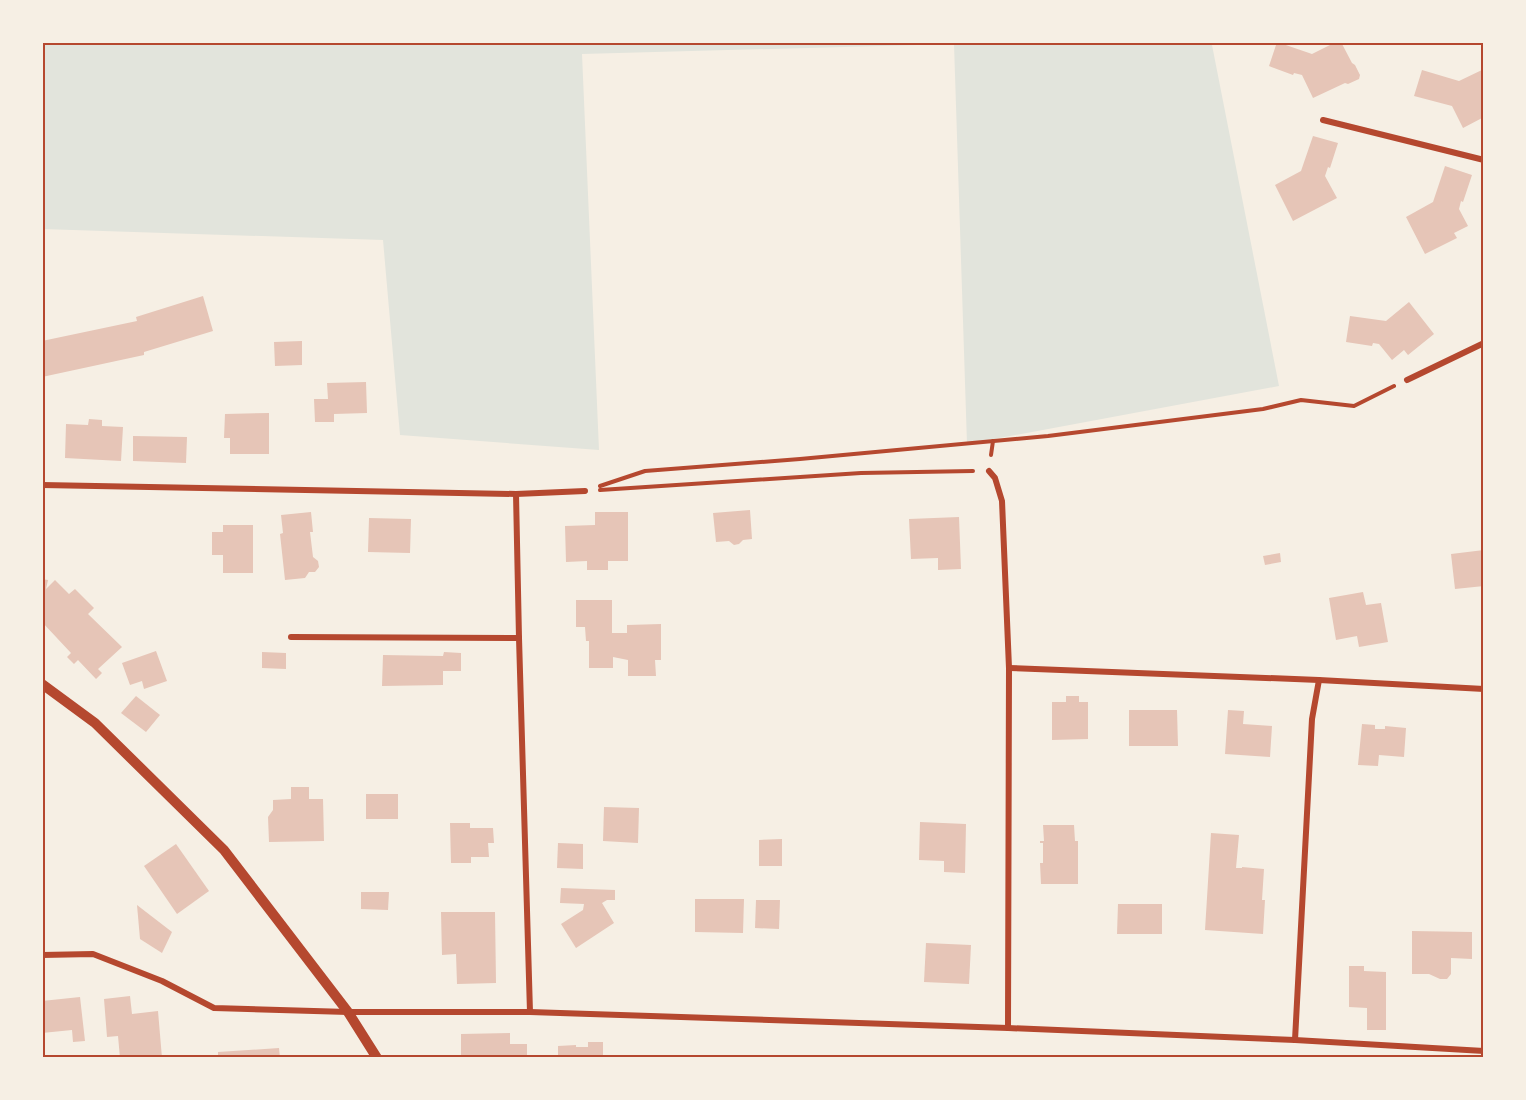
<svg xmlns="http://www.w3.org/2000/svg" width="1526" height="1100" font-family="Ubuntu,sans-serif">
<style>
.green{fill:#e2e4dc}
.building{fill:#e6c5b7}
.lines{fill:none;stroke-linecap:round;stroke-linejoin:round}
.path{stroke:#b5482f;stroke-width:4}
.minor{stroke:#b5482f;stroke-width:6}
.tertiary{stroke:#b5482f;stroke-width:10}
.neatline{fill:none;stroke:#b5482f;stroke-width:2}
</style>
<rect width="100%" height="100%" fill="#f6efe4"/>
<polygon class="green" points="42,42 1193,42 1212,45 1279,386 967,444 954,44 582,54 599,450 400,435 383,240 42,229"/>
<g class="building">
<polygon points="1277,42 1312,54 1336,42 1341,42 1352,63 1355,65 1360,75 1359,79 1348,84 1345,83 1313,98 1302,75 1294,73 1293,75 1269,66"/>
<polygon points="1484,69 1484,117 1463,128 1452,106 1414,96 1422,70 1459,81"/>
<polygon points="1313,136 1338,143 1330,168 1328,167 1325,176 1337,198 1293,221 1275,185 1301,171"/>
<polygon points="1445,166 1472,175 1463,202 1461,201 1459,209 1468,226 1454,233 1457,238 1425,254 1406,217 1433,202"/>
<polygon points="203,296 213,331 144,352 144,355 42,377 42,341 137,321 136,317"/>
<polygon points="1409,302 1434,334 1408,355 1404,350 1392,360 1379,344 1373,343 1372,346 1346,342 1350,316 1386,321"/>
<polygon points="302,341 302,365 275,366 274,342"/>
<polygon points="366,382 367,413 334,414 334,422 315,422 314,399 328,399 327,383"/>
<polygon points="269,413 269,454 230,454 230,438 224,438 225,414"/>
<polygon points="89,419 102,420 102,426 123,427 121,461 65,458 66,424 88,425"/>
<polygon points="133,436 187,437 186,463 133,461"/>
<polygon points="750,510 752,539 743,540 739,544 734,545 729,541 716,542 713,513"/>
<polygon points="311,512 313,532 310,532 313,557 318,561 319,567 315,572 309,572 305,578 285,580 280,534 283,533 281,515"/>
<polygon points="595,512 628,512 628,561 608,561 608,570 587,570 587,561 566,562 565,526 595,525"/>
<polygon points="959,517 961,569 938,570 938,558 911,559 909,519"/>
<polygon points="369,518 411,519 410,553 368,552"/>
<polygon points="223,525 253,525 253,573 223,573 223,555 212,555 212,532 223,532"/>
<polygon points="1484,550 1484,586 1455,589 1451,554"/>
<polygon points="1280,553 1281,562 1265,565 1263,556"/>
<polygon points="42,579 48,580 46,589 55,580 69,594 75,589 94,608 88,614 122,647 98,669 102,673 96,679 78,660 74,664 67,657 71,653 42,622"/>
<polygon points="1363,592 1366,605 1381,603 1388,642 1359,647 1357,636 1336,640 1329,598"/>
<polygon points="576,600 612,600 612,633 627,633 627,625 661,624 661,660 655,660 656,676 628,676 628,660 613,657 613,668 589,668 589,641 586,641 585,627 576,627"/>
<polygon points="156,651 167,681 144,689 142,681 130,685 122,663"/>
<polygon points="262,652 286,653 286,669 262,668"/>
<polygon points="444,652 461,653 461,671 443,671 443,685 382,686 383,655 443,656"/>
<polygon points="136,696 160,715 146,732 121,713"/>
<polygon points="1066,696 1079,696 1079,702 1088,702 1088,739 1052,740 1052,702 1066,702"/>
<polygon points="1129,710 1177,710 1178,746 1129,746"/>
<polygon points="1228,710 1244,711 1243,724 1272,726 1270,757 1225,754"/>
<polygon points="1362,724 1375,725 1375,729 1385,729 1385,726 1406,728 1404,757 1379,755 1378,766 1358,765"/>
<polygon points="291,787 309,787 309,799 323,799 324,841 269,842 268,817 273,810 273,800 291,799"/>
<rect x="366" y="794" width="32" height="25"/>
<polygon points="604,807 639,808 638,843 603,841"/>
<polygon points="920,822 966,824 965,873 944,872 944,861 919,860"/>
<polygon points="450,823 470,823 470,828 493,828 494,843 488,843 489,857 471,857 471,863 451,863"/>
<polygon points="1043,825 1074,825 1075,841 1078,841 1078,884 1041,884 1040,863 1043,863 1043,843 1040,843 1040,841 1044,841"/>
<polygon points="1211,833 1239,835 1236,868 1242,868 1242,867 1264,869 1262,900 1265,900 1263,934 1205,930"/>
<polygon points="782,839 782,866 759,866 759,840"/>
<polygon points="558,843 583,844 583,869 557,868"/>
<polygon points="176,844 209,891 177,914 144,866"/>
<polygon points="561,888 615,890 615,900 607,900 602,903 614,923 576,948 561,924 583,910 584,904 560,903"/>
<polygon points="361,892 389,892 388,910 361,909"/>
<polygon points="695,899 744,899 743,933 695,932"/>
<polygon points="756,900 780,900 779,929 755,928"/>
<polygon points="1118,904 1162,904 1162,934 1117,934"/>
<polygon points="137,905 172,932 162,953 140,939"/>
<polygon points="441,912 495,912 496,983 457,984 456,954 442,955"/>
<polygon points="1412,931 1472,932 1472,959 1451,958 1451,974 1447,979 1440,979 1429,974 1412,974"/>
<polygon points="926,943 971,945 969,984 924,982"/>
<polygon points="1349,966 1364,966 1364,971 1386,972 1386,1030 1367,1030 1367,1008 1349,1007"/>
<polygon points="130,996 132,1014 158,1011 162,1058 120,1058 118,1036 107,1037 104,999"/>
<polygon points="80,997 85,1041 73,1042 72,1030 42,1033 42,1001"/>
<polygon points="510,1033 510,1044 527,1044 527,1058 461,1058 461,1034"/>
<polygon points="588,1042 603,1042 603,1058 558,1058 558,1046 576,1045 576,1047 588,1047"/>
<polygon points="279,1048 280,1058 218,1058 218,1052"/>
</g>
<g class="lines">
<g class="path">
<polyline points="991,455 993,441"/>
<polyline points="600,486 645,471 800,459 1048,436 1263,409 1301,400 1354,406 1394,386"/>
<polyline points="600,490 861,473 973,471"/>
</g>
<g class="minor">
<polyline points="1323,120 1484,160"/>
<polyline points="1407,380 1484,343"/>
<polyline points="989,471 995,478 1002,501 1009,668 1008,1028"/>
<polyline points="42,485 516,494 585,491"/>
<polyline points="516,494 519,638 530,1012"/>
<polyline points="291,637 519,638"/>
<polyline points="1009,668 1319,680 1484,689"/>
<polyline points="42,955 93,954 162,981 214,1008 348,1012 530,1012 1008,1028 1295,1040 1484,1051"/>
<polyline points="1295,1040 1312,719 1319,680"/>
</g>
<polyline class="tertiary" points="42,684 95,723 224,850 348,1012 377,1058"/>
</g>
<rect width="1526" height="1100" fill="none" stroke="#f6efe4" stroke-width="87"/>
<rect x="44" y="44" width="1438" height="1012" class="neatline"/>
</svg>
